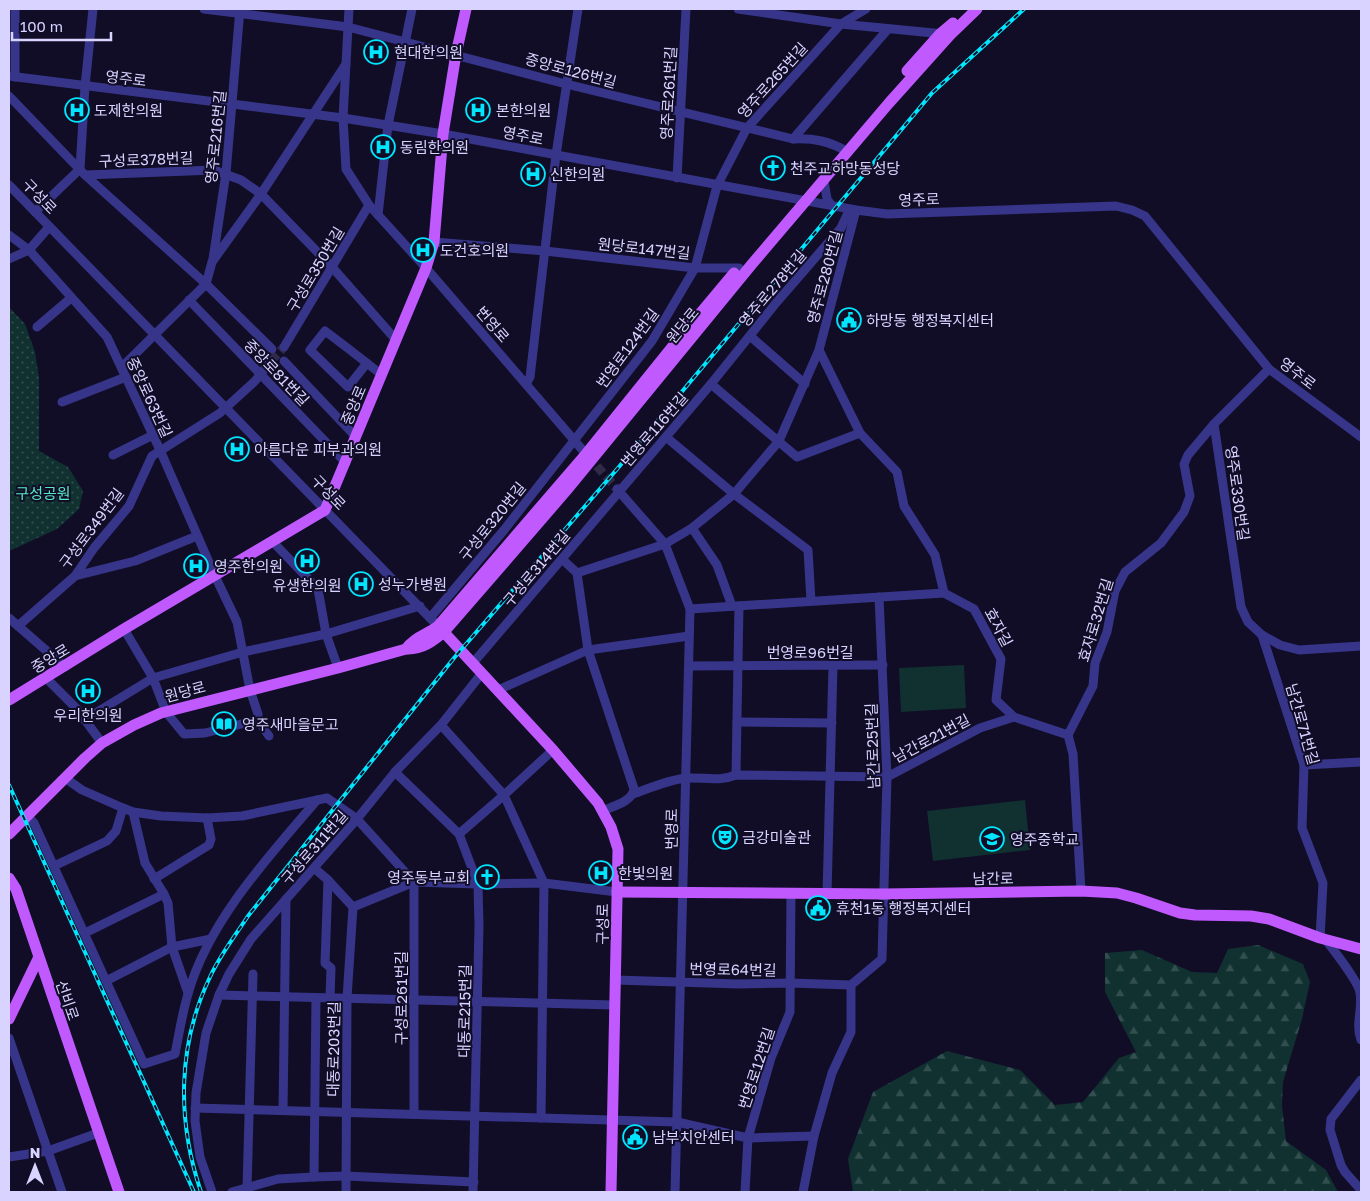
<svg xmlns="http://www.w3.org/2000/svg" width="1370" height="1201" font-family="'Golos Text','Noto Sans KR',sans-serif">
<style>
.grass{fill:#103130}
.forest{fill:url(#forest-firs)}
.park{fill:url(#park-dots)}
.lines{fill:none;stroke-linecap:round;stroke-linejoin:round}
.minor-tunnel{stroke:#2f2b47;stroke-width:9;stroke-dasharray:9 4.5;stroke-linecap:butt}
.minor{stroke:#373589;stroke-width:9}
.major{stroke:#c05aff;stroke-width:11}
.rail-casing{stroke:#00e6fe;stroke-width:4}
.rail{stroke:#110d27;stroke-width:2;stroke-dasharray:5.5;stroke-linecap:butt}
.labels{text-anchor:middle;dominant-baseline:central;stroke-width:4;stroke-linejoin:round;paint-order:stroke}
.poi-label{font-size:15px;fill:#d8d3ff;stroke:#110d27;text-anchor:start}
.street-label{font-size:15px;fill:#d8d3ff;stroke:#110d27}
.park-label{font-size:15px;fill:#55e9c3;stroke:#110d27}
</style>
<defs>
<pattern id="forest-firs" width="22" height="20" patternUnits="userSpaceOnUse" patternTransform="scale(1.25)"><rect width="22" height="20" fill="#103130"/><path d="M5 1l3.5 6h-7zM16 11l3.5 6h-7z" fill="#324e4f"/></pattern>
<pattern id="park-dots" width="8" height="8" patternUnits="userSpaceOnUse" patternTransform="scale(1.25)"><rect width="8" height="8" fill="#103130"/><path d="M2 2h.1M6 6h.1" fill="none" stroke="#324e4f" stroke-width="1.8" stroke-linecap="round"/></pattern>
</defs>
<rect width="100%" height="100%" fill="#110d27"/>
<g class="grass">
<polygon points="964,665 966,708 901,712 899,668"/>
<polygon points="1025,800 1030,850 933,861 927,811"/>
</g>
<polygon class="forest" points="1258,945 1303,964 1310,982 1302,1019 1283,1082 1282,1106 1286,1141 1326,1170 1338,1192 853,1192 848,1159 873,1092 947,1051 1020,1070 1055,1105 1083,1102 1119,1058 1136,1052 1105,992 1105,953 1142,950 1192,972 1217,973 1228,949"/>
<polygon class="park" points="9,307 25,324 35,352 39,378 39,451 68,467 83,491 79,509 57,529 9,551"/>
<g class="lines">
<g class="minor-tunnel">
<polyline points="271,361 284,347"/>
<polyline points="588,456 617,489"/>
</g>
<g class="minor">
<path d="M204,9L348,27L566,84L793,139C814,138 829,141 848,152"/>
<polyline points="349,9 343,118 346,169 369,205 426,268 586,454"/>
<polyline points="738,9 841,24 944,34"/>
<polyline points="9,76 343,118 443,134 856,210 887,214 1116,206 1132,210 1145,216 1269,369 1361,437"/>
<polyline points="15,77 15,9"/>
<polyline points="9,96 85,175 206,284 272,349"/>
<polyline points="793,139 888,29"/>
<polyline points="85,175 214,170 241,180 261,194 332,267 396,340"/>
<polyline points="677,178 686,9"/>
<polyline points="824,181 827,199 832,206"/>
<polyline points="9,185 434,622"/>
<polyline points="35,212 80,169 85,86 93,9"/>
<polyline points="378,215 388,125 412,9"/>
<polyline points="9,235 29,250 107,337 160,450 215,576 237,622 250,690 258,714 258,720 269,736"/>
<polyline points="434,242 545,251 695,268 739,268"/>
<polyline points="9,259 29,250 49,227"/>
<polyline points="213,259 226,173 240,9"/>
<polyline points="189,300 346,463"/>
<polyline points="37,327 71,298"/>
<polyline points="750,336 805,384"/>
<polyline points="284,347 369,205"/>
<polyline points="819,350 860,433 897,472 904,506 935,555 944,593 974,609 1001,659 996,700 1014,717 1068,735 1073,754 1081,891"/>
<polyline points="284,361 356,437"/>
<path d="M367,363L348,387L310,350L325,331C344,345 363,360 382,375"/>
<polyline points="122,367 206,284 212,262 261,194 346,64"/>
<polyline points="1269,369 1214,424 1241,607 1248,622 1262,635 1280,645 1299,650 1361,646"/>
<polyline points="526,384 530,377 556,155 578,9"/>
<polyline points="711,384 797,457 860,433"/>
<polyline points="62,402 126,377"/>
<polyline points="666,437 734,494 808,550 811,601"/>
<polyline points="113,455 153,435"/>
<polyline points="617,489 665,544 690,609 675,1192"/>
<polyline points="692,528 717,565 732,606"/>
<polyline points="273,542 318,589 326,634 338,668"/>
<path d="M562,559L577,573L588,650L634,789C632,802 613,806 602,811"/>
<polyline points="577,573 665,544 692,528 734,494 779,441 819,350 856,210"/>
<polyline points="75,576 135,561 197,536"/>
<polyline points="690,609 944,593"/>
<polyline points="9,618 65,667"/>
<polyline points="430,618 504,530 652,341 695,268 717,186 747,128 841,24 866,9"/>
<polyline points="18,626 75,576 94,548 129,506 152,456 220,413 255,381 271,361"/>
<polyline points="124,629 153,678 166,712 184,734 205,733 258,720"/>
<polyline points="1262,635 1304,765 1302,828 1323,883 1320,938"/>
<polyline points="473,663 711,384 776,303 841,228 847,215 855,211"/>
<polyline points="689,666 883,665"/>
<polyline points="46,678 77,709 102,743"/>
<polyline points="498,690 588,650 689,636"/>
<polyline points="84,720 153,678 243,652 326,634 420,606"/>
<polyline points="737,722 832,723"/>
<polyline points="441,725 504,795 544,883 541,1118"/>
<polyline points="1068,735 1093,686 1095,663 1107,632 1115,591 1125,572 1161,543 1184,512 1190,496 1184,464 1188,455 1214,424"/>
<polyline points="1304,765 1361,762"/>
<polyline points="395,772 459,834 478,884 479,926 473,1192"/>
<polyline points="736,775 739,606"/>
<polyline points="65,778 82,790 123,808 133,812 161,816 207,818 242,816 327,798 357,819 414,882 414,1114"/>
<path d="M633,794C650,788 668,780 686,778C703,777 719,782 736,775L887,777L980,728L1014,717"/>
<polyline points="133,812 145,863 164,894"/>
<polyline points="28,817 34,823 106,981"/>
<polyline points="459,834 504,795 553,750"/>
<polyline points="54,866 107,841 116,831 123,808"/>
<polyline points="314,868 328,880 353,907"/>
<polyline points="154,879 209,845 211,839 207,818"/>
<polyline points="328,880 325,963 331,968 330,998"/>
<polyline points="827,894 833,666"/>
<polyline points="353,907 414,882 478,884 544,883 617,892"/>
<polyline points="85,933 164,894 168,903 172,947 188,993"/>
<path d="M211,939L172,947L106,981L144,1064L175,1054C179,1034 182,1014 188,994C208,922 269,856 317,800"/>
<path d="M1326,940C1334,951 1359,982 1360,993C1363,1009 1355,1024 1361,1040"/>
<polyline points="616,980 738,984 790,983 851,985"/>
<polyline points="219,995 614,1005"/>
<polyline points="9,1038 62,1192"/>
<polyline points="1361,1080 1331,1119 1330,1130 1341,1165 1345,1172 1361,1190"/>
<polyline points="195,1108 677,1122 748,1138 814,1136"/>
<polyline points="283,1110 286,899"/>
<polyline points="9,1157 48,1151 98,1133"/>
<polyline points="314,1177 316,998"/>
<polyline points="247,1188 253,974"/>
<polyline points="212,1192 200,1157 195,1121 196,1093 206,1033 219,995 229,974 251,939 357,819 395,772 441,725 482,673"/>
<polyline points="232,1192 278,1179 314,1177 346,1176 474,1182"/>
<polyline points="346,1192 347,998 353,907"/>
<polyline points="745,1192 748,1138 771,1058 790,1012 791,893"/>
<polyline points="803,1192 814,1136 832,1073 851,1032 851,985 882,959 887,777 879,597"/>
</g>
<g class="major">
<polyline points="907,71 940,34 953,23"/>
<polyline points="439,627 553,750 598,803 611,827 618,849 611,1192"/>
<path d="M406,649C413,638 428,634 438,626L586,454L673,346L734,273"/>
<polyline points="9,700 124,629 325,510 426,268 434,242 443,134 456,54 466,9"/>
<path d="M9,834L85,758L102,743L134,725L161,713L338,668L406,649C422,650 433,641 444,632L566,491L752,264L889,103L950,35L977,9"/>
<polyline points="9,878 16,889 119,1192"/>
<polyline points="617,892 885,894 1081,891 1117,893 1136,898 1180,913 1195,915 1251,916 1269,919 1320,938 1361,949"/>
<polyline points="9,1019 38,959"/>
</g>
<g class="rail-casing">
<g id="rail">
<polyline points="9,785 194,1192"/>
<path d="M201,1192C177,1121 177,1046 210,977C220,955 235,936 248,916L454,658L618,468L932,93L1024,9"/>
</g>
</g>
<use href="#rail" class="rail"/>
</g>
<defs>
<g id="hospital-ring" transform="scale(1.25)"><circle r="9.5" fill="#110d27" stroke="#00e6fe" stroke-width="1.5"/><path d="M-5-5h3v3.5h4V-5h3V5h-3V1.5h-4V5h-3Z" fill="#00e6fe"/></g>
<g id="church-ring" transform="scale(1.25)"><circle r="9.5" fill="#110d27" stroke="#00e6fe" stroke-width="1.5"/><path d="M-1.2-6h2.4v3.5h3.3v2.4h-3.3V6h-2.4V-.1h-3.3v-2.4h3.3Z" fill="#00e6fe"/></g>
<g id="civic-ring" transform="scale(1.25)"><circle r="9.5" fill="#110d27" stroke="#00e6fe" stroke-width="1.5"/><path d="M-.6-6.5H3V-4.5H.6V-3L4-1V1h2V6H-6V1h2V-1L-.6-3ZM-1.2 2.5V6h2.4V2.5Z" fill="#00e6fe"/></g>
<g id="library-ring" transform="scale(1.25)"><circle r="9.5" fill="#110d27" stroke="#00e6fe" stroke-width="1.5"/><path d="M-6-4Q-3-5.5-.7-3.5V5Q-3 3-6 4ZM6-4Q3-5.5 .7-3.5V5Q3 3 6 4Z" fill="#00e6fe"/></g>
<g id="theatre-ring" transform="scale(1.25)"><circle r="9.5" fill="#110d27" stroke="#00e6fe" stroke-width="1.5"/><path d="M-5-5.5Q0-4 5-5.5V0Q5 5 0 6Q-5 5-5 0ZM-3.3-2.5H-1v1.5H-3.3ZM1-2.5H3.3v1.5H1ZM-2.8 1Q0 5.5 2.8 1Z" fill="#00e6fe"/></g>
<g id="school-ring" transform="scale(1.25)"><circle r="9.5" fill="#110d27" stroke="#00e6fe" stroke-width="1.5"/><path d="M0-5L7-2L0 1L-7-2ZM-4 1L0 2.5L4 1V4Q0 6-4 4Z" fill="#00e6fe"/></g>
</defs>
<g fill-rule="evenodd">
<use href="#hospital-ring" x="376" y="52"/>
<use href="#hospital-ring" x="77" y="110"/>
<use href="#hospital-ring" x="478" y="110"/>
<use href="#hospital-ring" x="383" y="147"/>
<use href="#church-ring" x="773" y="168"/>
<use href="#hospital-ring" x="533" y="174"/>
<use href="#hospital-ring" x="423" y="250"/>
<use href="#civic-ring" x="849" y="320"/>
<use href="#hospital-ring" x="237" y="449"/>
<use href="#hospital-ring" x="307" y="561"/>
<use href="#hospital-ring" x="196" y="566"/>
<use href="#hospital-ring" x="361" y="584"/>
<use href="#hospital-ring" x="88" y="691"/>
<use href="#library-ring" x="224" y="724"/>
<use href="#theatre-ring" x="725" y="837"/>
<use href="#school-ring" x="992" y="839"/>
<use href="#hospital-ring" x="601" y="873"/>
<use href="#church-ring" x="487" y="877"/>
<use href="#civic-ring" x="818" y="908"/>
<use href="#civic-ring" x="635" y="1137"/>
</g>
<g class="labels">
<g class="poi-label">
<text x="394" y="52">현대한의원</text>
<text x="94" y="110">도제한의원</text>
<text x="496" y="110">본한의원</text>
<text x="400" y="147">동림한의원</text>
<text x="790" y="168">천주교하망동성당</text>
<text x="550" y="174">신한의원</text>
<text x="440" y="250">도건호의원</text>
<text x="866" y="320">하망동 행정복지센터</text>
<text x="254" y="449">아름다운 피부과의원</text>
<text x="214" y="566">영주한의원</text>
<text x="378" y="584">성누가병원</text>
<text x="307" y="585" text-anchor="middle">유생한의원</text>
<text x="88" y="715" text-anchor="middle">우리한의원</text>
<text x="242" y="724">영주새마을문고</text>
<text x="742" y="837">금강미술관</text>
<text x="1010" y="839">영주중학교</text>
<text x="618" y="873">한빛의원</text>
<text x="470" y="877" text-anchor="end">영주동부교회</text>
<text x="836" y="908">휴천1동 행정복지센터</text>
<text x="652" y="1137">남부치안센터</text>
</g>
<g class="street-label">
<text transform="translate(571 70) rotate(15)">중앙로126번길</text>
<text transform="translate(126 78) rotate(7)">영주로</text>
<text transform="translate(772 80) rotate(-48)">영주로265번길</text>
<text transform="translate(668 93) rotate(-87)">영주로261번길</text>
<text transform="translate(523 135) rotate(11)">영주로</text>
<text transform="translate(215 137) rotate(-84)">영주로216번길</text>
<text transform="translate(146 159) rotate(-2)">구성로378번길</text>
<text transform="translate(40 196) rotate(46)">구성로</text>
<text transform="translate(919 199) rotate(-2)">영주로</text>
<text transform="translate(644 248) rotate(6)">원당로147번길</text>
<text transform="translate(315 269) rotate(-59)">구성로350번길</text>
<text transform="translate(824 277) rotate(-75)">영주로280번길</text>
<text transform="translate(772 288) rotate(-50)">영주로278번길</text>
<text transform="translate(493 324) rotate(49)">번영로</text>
<text transform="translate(682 325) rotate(-51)">원당로</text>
<text transform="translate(627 348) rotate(-54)">번영로124번길</text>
<text transform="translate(277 372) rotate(46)">중앙로81번길</text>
<text transform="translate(1298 373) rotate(38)">영주로</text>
<text transform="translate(150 397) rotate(65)">중앙로63번길</text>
<text transform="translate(353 405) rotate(-67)">중앙로</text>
<text transform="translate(654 429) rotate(-49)">번영로116번길</text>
<text transform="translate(329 492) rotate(46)">구성로</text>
<text transform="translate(1238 493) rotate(82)">영주로330번길</text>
<text transform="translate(492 521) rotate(-51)">구성로320번길</text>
<text transform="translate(91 528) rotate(-53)">구성로349번길</text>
<text transform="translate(536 568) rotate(-50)">구성로314번길</text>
<text transform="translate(1095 620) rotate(-73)">효자로32번길</text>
<text transform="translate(999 627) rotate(62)">효자길</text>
<text x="810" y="652">번영로96번길</text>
<text transform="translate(50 658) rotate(-31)">중앙로</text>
<text transform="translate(185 691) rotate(-15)">원당로</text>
<text transform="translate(1303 724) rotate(74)">남간로71번길</text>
<text transform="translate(931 738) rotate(-28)">남간로21번길</text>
<text transform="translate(872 746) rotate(-92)">남간로25번길</text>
<text transform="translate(671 829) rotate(-89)">번영로</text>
<text transform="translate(314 847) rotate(-49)">구성로311번길</text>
<text transform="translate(993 878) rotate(-1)">남간로</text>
<text transform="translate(602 924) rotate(-89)">구성로</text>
<text transform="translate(733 969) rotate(1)">번영로64번길</text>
<text transform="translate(401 998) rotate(-90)">구성로261번길</text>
<text transform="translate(68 1000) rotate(71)">선비로</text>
<text transform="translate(464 1011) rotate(-89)">대동로215번길</text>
<text transform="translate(333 1049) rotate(-89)">대동로203번길</text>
<text transform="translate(756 1068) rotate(-72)">번영로12번길</text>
</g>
<g class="park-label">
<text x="43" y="493">구성공원</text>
</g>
</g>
<rect width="1370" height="1201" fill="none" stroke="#d8d3ff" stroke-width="20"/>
<g transform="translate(35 1166)" stroke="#110d27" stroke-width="4" paint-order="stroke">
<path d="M0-4L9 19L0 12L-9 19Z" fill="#d8d3ff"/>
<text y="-8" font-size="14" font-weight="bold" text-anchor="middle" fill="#d8d3ff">N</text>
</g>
<path d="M12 32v8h99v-8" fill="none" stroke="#d8d3ff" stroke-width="2.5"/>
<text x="20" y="32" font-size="15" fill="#d8d3ff" stroke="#110d27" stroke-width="4" paint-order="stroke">100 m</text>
</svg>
